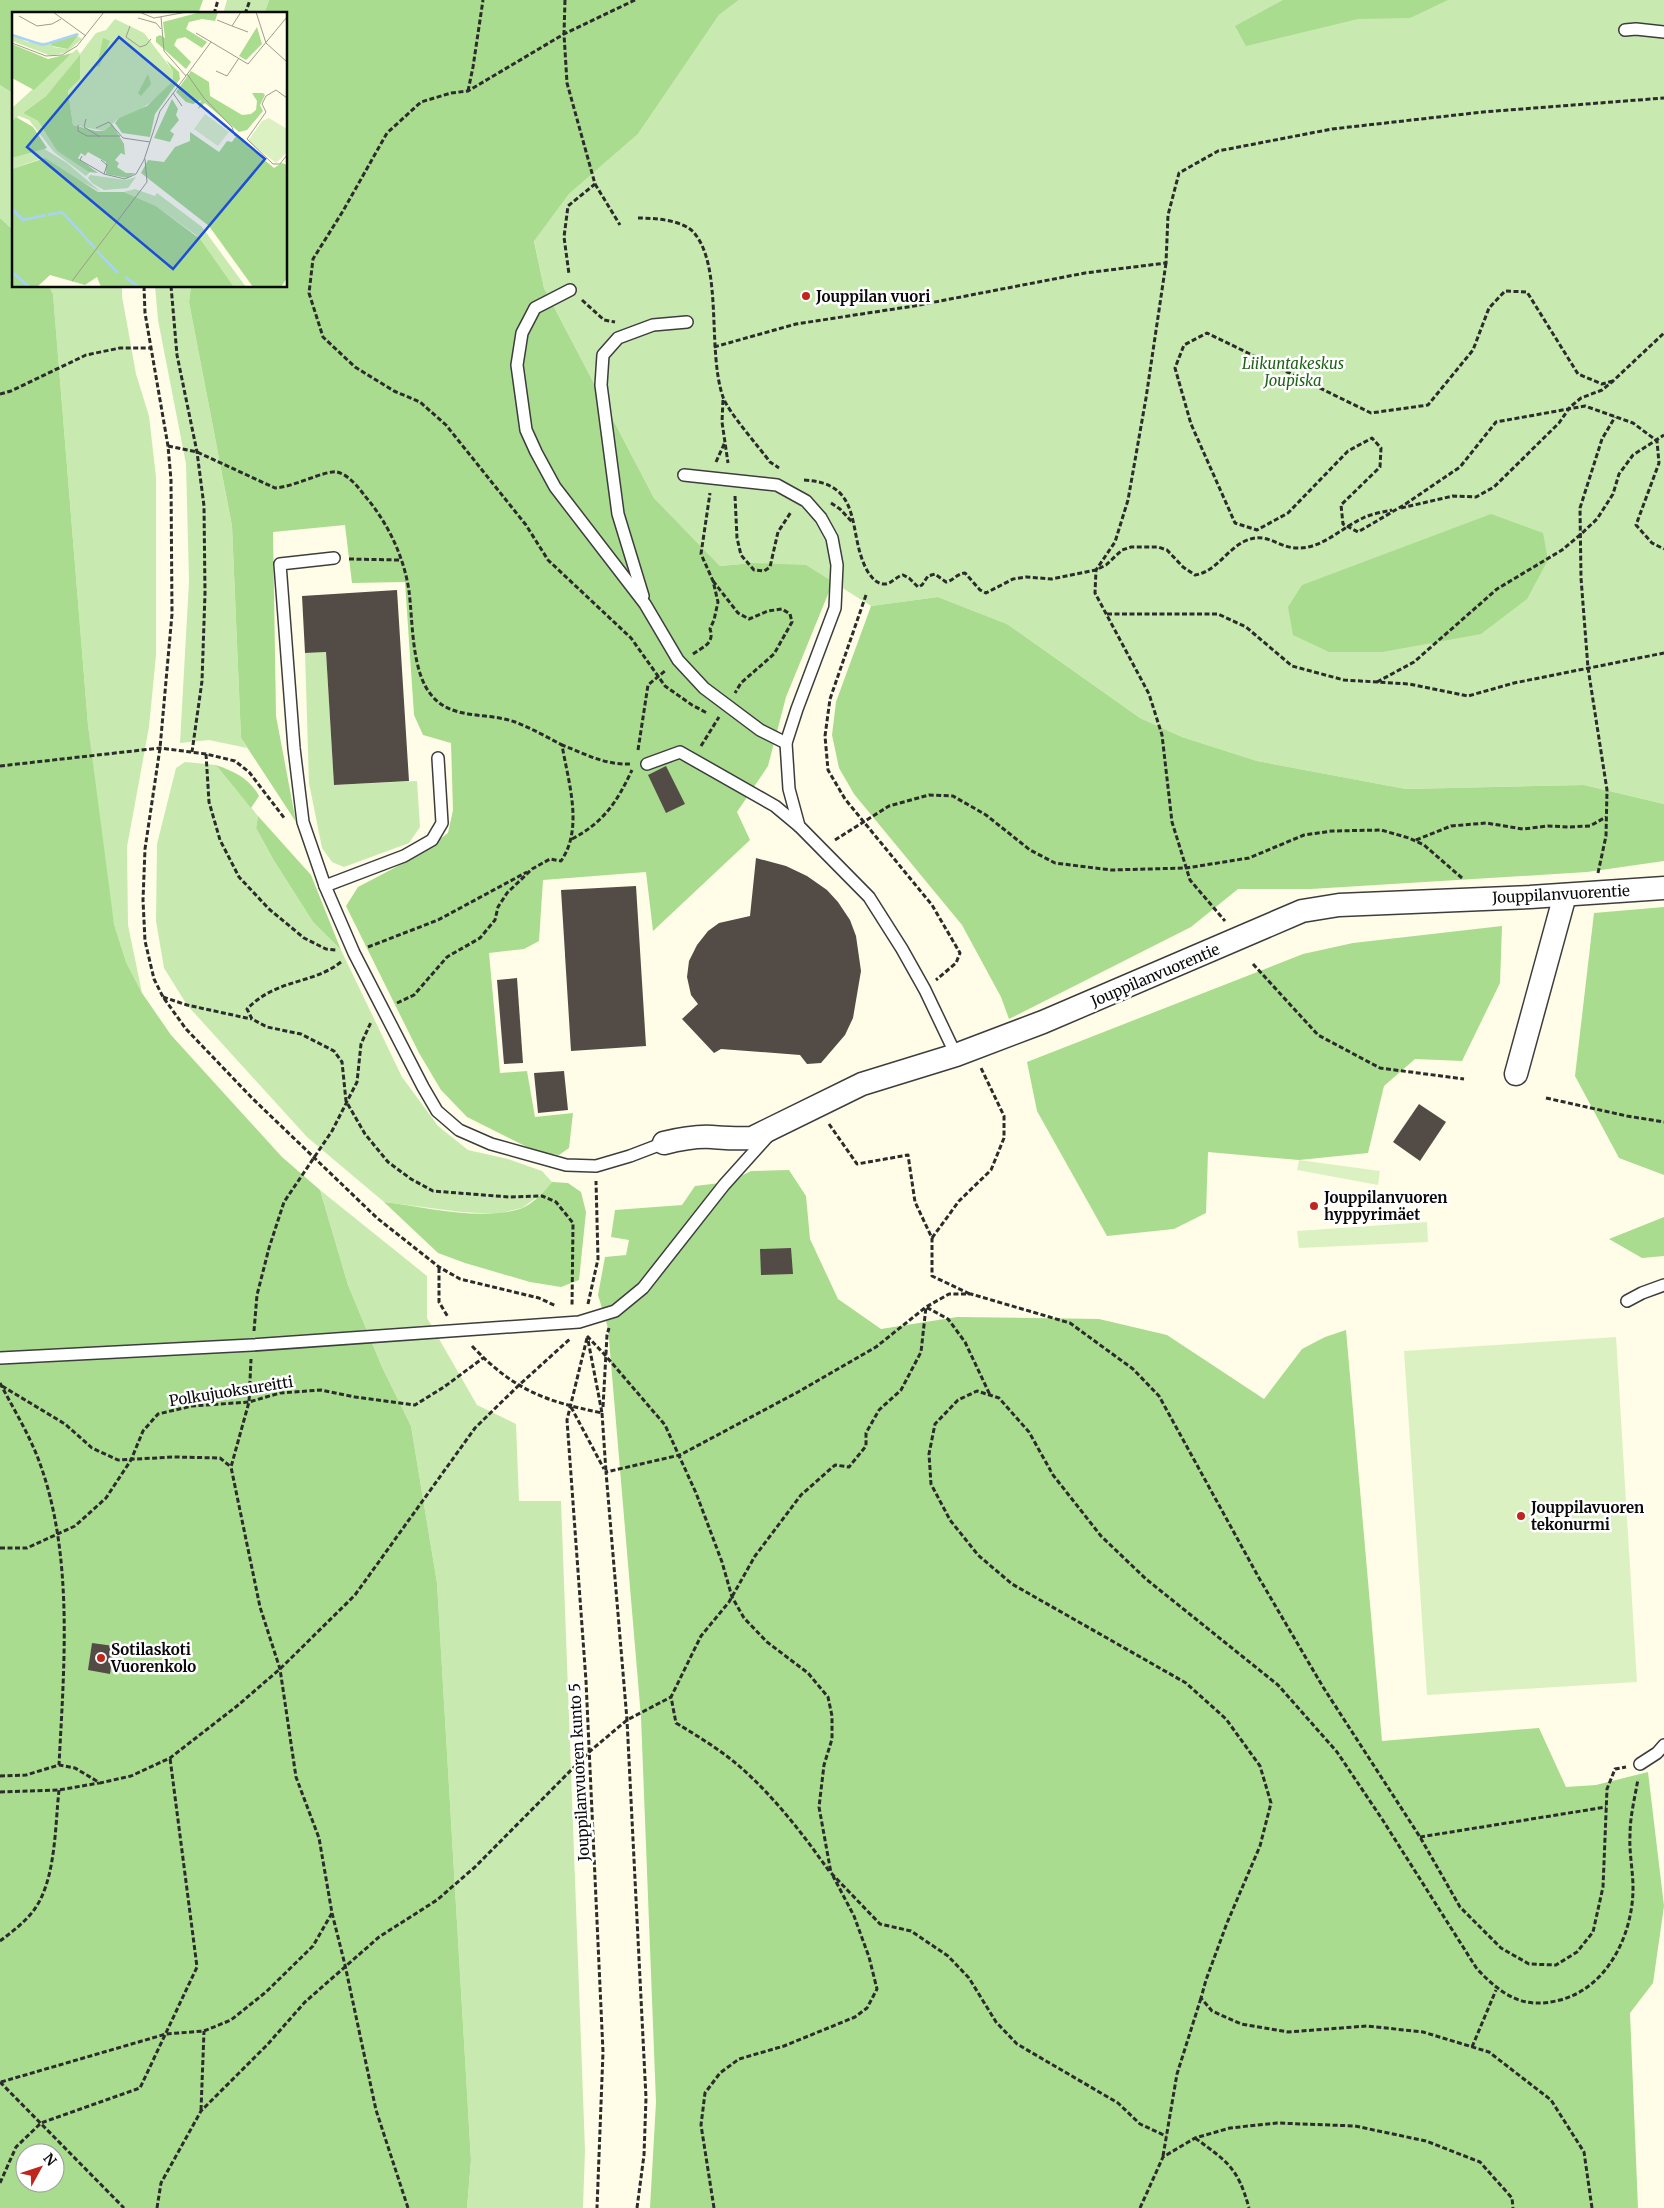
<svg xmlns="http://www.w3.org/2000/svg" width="1664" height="2208" font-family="Merriweather,serif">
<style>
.green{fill:#c8eab0}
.forest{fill:#a9dc8e;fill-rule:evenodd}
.pitch{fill:#dcf1c2}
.building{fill:#534c46}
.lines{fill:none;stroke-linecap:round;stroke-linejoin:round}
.service-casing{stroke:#3d3d3d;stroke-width:14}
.minor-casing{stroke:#3d3d3d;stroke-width:25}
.path{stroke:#2c2c2c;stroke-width:3;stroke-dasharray:5 2.5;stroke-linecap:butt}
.service{stroke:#fff;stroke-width:11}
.minor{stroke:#fff;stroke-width:22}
.poi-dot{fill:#bf261c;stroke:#fff;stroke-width:2}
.labels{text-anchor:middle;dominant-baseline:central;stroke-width:5;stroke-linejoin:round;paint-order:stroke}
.poi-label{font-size:15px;font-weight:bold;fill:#0a0a0a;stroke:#fff;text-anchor:start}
.park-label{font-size:15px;font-style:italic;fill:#206318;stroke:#fff}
.street-label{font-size:15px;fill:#0a0a0a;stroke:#fff}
.inset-river{fill:none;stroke:#a9d2f9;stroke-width:2.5}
.inset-road{fill:none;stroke:#9d9c8f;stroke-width:1}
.view{fill:#1d4ed8;fill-opacity:0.15;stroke:#1d4ed8;stroke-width:2.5}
.inset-edge{fill:none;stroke:#0a0a0a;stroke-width:2.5}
</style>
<rect width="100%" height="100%" fill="#fffde7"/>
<g class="green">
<polygon points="227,0 269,0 264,14 223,14"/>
<polygon points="739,0 1664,0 1664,804 1584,785 1406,789 1257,761 1182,737 1140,718 1007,624 938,597 871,606 833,582 753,563 720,566 654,498 544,288 534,240 569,194 638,134 719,15"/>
<polygon points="0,85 14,94 14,231 0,218"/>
<polygon points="49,286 122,286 122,296 136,374 149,416 156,477 156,655 149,727 127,847 128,925 142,993 126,962 114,924 107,886 88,725 53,294"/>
<polygon points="155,286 191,286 189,302 232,526 241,738 247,748 209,740 180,743 189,581 186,464 158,320"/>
<polygon points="326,652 334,785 417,781 420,827 409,843 344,867 332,862 322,848 309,783 305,653"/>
<polygon points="185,762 216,765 258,816 256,828 273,859 313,922 341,950 402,1077 438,1126 468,1150 508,1159 542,1171 552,1182 544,1192 522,1208 497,1214 461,1212 384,1202 307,1137 187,1005 164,968 156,921 157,844 176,768"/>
<polygon points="320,1190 427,1276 427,1318 477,1405 516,1424 519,1501 561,1501 585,2150 583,2208 467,2208 471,2160 437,1583 411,1426 382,1367 348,1285"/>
</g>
<g class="forest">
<polygon points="0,0 203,0 198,14 14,14 14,94 0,85"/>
<polygon points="269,0 739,0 719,15 638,134 569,194 534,241 544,288 654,498 720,566 753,563 806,565 833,582 786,697 768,766 737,812 750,840 653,931 646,872 543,880 539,941 524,949 489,953 500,1073 527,1071 535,1117 573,1113 569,1148 559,1155 537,1152 467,1117 441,1090 419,1053 346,906 358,887 419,855 448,833 453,810 451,743 423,735 414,715 405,582 352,583 345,525 273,532 276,716 296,822 241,738 232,526 189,302 191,286 286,286 286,14 264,14"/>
<polygon points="1283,0 1448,0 1410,18 1358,19 1246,46 1235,26"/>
<path d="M0,218L14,231V286H49L53,294L88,725L114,924L126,962L142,993L171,1035L282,1157L320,1190L348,1285L382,1367L411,1426L437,1583L471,2160L467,2208H0ZM25,2153H55V2183H25Z"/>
<polygon points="1491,514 1543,533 1548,560 1527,599 1481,634 1382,652 1329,652 1293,635 1288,607 1302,585"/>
<polygon points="938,597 1007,624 1140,718 1182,737 1257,761 1406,789 1584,785 1664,804 1664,861 1587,872 1311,889 1238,889 1191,927 1009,1019 1001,997 962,925 854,794 839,768 832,735 836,702 871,606"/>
<path d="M216,765C235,772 249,778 259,796L251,808Z"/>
<polygon points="258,816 311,875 341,950 313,922 273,859 256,828"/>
<polygon points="1664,907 1664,1175 1619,1158 1575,1076 1594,913"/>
<polygon points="1502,926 1500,983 1462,1061 1415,1059 1384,1086 1368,1153 1299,1160 1208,1152 1206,1213 1174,1229 1107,1236 1037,1111 1027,1062 1303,954 1353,943"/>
<polygon points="789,1170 806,1196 810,1239 838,1299 881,1329 957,1317 1099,1319 1167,1335 1264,1399 1302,1349 1325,1337 1346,1330 1382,1741 1539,1728 1566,1787 1596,1785 1648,1772 1664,1906 1653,1983 1630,2013 1638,2208 650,2208 656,2102 641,1717 608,1328 598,1295 605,1257 626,1255 629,1240 611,1237 615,1210 682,1205 695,1186 729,1182 751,1171"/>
<path d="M552,1182L568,1183L581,1192L586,1212L579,1280L561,1287L530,1282L465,1263L438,1253L384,1202C425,1207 480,1221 520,1209C532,1205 544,1192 552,1182Z"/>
<polygon points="1664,1217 1664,1256 1642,1258 1609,1239"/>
</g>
<g class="pitch">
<polygon points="1299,1160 1380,1171 1378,1185 1297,1170"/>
<polygon points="1427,1222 1428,1242 1299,1248 1297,1231"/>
<polygon points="1616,1337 1637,1682 1427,1695 1404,1351"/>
</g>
<g class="building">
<polygon points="397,590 409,781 334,785 326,652 305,653 302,596"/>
<polygon points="666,766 685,804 666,813 648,775"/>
<polygon points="756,858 786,866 807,876 827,890 838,902 850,920 856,936 861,971 853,1018 845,1035 821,1063 807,1064 800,1055 721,1049 714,1053 682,1019 698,1004 691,995 687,977 689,961 697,945 708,931 719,923 750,916"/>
<polygon points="636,886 646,1046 571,1051 561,890"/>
<polygon points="517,978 523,1063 504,1064 497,980"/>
<polygon points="564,1071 568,1110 538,1113 534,1073"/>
<polygon points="1419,1104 1446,1122 1420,1161 1393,1142"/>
<polygon points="791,1248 793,1274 761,1275 760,1249"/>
<polygon points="92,1643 114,1646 110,1674 88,1670"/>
</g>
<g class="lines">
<g class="service-casing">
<g id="service">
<polyline points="1625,30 1636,29 1664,32"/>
<polyline points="570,290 535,308 522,333 517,365 526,430 536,452 555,487 645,604 678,660 704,688 760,730 786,743"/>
<polyline points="684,475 777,485 806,501 821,518 832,538 837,565 835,608 797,709 786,743 789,789 799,826 869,897 902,949 925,990 956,1055"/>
<polyline points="334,558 280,564 294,748 303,822 325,886 354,953 423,1087 437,1111 459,1130 491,1144 566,1165 596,1166 630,1156 664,1143"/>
<polyline points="643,596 618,514 601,385 603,355 618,338 653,325 687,322"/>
<polyline points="647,764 680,752 775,806 799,826"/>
<polyline points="325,886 404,856 432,840 442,823 438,758"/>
<polyline points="1627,1301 1642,1293 1664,1285"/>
<polyline points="0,1358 252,1345 579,1322 615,1311 643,1288 724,1185 769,1135"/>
<polyline points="1640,1764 1657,1753 1664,1745"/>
</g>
</g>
<g class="minor-casing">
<g id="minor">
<polyline points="1516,1074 1565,895"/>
<path d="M664,1143C680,1139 696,1136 712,1137C726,1138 738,1139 752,1138L862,1084L956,1055L1043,1022L1302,911L1339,905L1530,897L1664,888"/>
</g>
</g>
<g class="path">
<polyline points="565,0 564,34 567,83 595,184 568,206 564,237 569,274"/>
<polyline points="635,0 564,34 468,91 451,93 421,102 387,133 343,211 313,259 309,293 323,337 355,367 394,391 420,402 446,425 526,525 548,560 631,638 665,686 692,705 707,713"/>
<polyline points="214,14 218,0"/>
<polyline points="245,14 250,0"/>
<polyline points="468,91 473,67 483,0"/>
<polyline points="595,184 620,225"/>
<path d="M638,218C654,218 685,220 695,234C723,269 707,351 723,397C728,412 759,447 770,462L779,468"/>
<polyline points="1166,263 1146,398 1128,500 1115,542 1096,570 1095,593 1149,694 1162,735 1172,822 1190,880 1225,921"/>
<polyline points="144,286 145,313 168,446 171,480 172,614 160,748 145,849 143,900 145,941 154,979 163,997 186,1029 252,1098 377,1218 439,1267 460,1279 539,1298 556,1306"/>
<polyline points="171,286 177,355 197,452 204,506 205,593 202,681 192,752"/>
<polyline points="582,300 604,320 615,322"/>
<polyline points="714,347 796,324 914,306 1085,273 1166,263 1168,215 1179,173 1218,151 1332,129 1483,112 1664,98"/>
<polyline points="1613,381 1602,384 1578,374 1527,292 1505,291 1489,308 1473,350 1428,405 1371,413 1207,333 1184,345 1175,368 1191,424 1235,523 1257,530 1288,513 1348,451 1372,438 1381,448 1380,467 1341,505 1343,524 1358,532 1404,505 1460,467 1496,422 1585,406 1633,423 1657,441 1659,463 1636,525 1652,543 1664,549"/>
<polyline points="0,394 11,391 86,355 120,348 152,348"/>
<polyline points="723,400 722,422 728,463"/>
<path d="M168,446L197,452L275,488C294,487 325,470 337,472C349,475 358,487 365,496C388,523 404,557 409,591C413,621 411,674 433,697C453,720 488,712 515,722C531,728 547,737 562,745"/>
<polyline points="716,462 725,442"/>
<path d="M804,480C866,483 846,535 868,572C872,578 876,583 883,584C891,585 896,576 903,575L909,578L918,587L922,585L928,576L935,574L946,582C953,581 956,574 965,573L980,590L986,593L1013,579L1026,577L1052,579L1096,570L1106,565L1122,550L1131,547H1158L1167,550L1183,567L1195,575C1216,572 1226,550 1245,541C1267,531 1278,548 1297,548C1322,549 1341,528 1363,518C1371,514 1383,512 1392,510"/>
<polyline points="735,496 737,538 741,555 754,570 764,571 770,567 778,532 791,512"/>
<polyline points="831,503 840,509 853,523"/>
<polyline points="1401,508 1453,496 1476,497 1494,487 1559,423 1570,407 1581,398 1602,390 1613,381 1664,333"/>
<polyline points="349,559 400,560"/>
<polyline points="713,581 738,613 749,619 768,611 782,609 790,614 792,622 774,654 741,683 735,693"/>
<polyline points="866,595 830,699 825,736 828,770 845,799 932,905 960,953 956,963 936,980"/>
<polyline points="1107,614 1218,614 1246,627 1292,666 1344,680 1409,684 1468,696 1514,683 1664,653"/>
<path d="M693,654C703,647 715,643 710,629L714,620L718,602L713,581L701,554L710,493"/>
<polyline points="1377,682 1414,662 1497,589 1562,550 1580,535 1597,519 1613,494 1619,474 1633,455 1664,435"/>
<polyline points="701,746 719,717"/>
<polyline points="638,750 648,685 666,670"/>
<polyline points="206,754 209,802 220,840 239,877 269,909 304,938 326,949 336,950"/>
<polyline points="0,766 160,748 206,754 235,761 249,772 285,819"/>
<path d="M572,839C604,822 617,802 632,770"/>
<polyline points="835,840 889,806 929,795 953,796 986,815 1030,850 1055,863 1111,870 1186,868 1249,858 1304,835 1332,831 1381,830 1409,838 1424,845 1462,878"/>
<polyline points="1416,840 1451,826 1486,823 1523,829 1548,826 1569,827 1590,826 1606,817"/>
<polyline points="1598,873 1606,836 1607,790 1588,668 1581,578 1580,508 1602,439 1615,417"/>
<polyline points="368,947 438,920 527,872"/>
<path d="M341,962C312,985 277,978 247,1009L252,1019L267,1027L301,1034L334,1051L342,1062L346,1101L365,1134L388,1162L411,1179L433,1191L509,1197L542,1196L556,1202L573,1223L572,1307"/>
<polyline points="1253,964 1318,1035 1380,1068 1464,1079"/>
<polyline points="163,997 187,1005 251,1019"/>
<path d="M397,1003L414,995L447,957L480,938L495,920L498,907L507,893L532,869L550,859L561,861C584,828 568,781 562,745C588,755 604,765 632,764"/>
<polyline points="1546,1098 1627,1116 1664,1122"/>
<polyline points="829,1124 857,1164 908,1155 915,1202 932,1238 932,1276 970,1294"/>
<polyline points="932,1238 959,1201 991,1170 1004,1138 1004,1116 981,1068"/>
<polyline points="439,1268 439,1302 448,1317"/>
<polyline points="588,1304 598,1259 596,1181"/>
<polyline points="254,1331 257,1295 269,1248 284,1202 332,1131 357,1082 361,1044 371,1022"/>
<polyline points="587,1336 605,1355 665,1425 696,1493 722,1562 732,1597 744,1618 767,1642 808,1673 828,1697 832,1716 832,1739 824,1765 819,1807 831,1873 880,1924 911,1931 948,1956 969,1978 996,2022 1017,2044 1118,2103 1140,2124 1166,2136"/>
<polyline points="587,1338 567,1420 586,1681 603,2052 597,2208"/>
<path d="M472,1346C514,1390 544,1401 602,1413L588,1340"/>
<path d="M0,1383C13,1408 29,1434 39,1461C74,1555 64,1666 59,1765"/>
<polyline points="2,1386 65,1424 92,1448 118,1460 174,1457 220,1458 231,1467"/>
<polyline points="571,1407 604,1469"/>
<polyline points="603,1407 607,1335 609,1328"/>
<polyline points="602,1413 606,1472"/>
<polyline points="0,1548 27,1548 75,1526 106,1498 131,1460 143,1431 158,1414 192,1406 249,1402 280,1393 321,1390 355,1397 415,1405 444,1387 483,1358"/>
<polyline points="0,1776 26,1775 59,1765 75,1768 100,1783 131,1776 170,1758 237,1706 280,1669 355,1595 475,1428 518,1386 571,1338"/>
<polyline points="0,1792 59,1790 99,1783"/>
<polyline points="1420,1837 1606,1807"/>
<path d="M829,1871C805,1837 779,1803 748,1774C727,1754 701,1738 676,1723L671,1697L701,1636L729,1602L755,1556L801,1495L835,1465L849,1467L866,1446V1433L879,1410L901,1390L921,1352L926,1307L948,1319L965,1342L990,1395"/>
<polyline points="332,1913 345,1965 376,2110 408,2208"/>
<path d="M0,1941C12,1932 25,1922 34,1910C56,1880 55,1826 59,1790"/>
<polyline points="1472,2047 1496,1990"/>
<polyline points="0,2082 124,2208"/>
<polyline points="1,2082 166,2034 204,2031 231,2020 266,1992 313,1946 332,1913 319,1838 296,1777 280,1669 260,1607 231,1467 249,1402 251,1359"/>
<polyline points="201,2110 204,2031"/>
<path d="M1195,2138C1228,2162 1238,2168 1249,2208"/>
<polyline points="1163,2156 1177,2074 1201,1998"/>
<polyline points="0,2183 16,2147 41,2123 140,2088 197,1967 170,1758"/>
<polyline points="157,2208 161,2183 201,2111 267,2045 305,2002 379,1937 437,1900 475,1867 589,1752 627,1720 671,1697"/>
<polyline points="637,2208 644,2155 646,2098 627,1720 606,1472 680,1455 798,1392 876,1347 926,1307 949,1294 971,1294 1070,1323 1133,1369 1159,1396 1259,1578 1323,1687 1420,1837 1460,1907 1501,1948 1529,1964 1556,1965 1577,1952 1593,1932 1603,1887 1607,1789 1615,1769 1626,1767"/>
<polyline points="714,2208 701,2125 705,2093 720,2073 739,2059 784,2046 855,2017 867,2008 877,1989 869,1957 854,1916 833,1876"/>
<polyline points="1140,2208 1163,2157 1195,2138 1230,2128 1277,2123 1355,2126 1426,2141 1480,2162 1512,2198 1513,2208"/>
<path d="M1592,2208L1584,2152L1551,2100L1489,2052L1423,2032L1367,2026L1288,2032L1241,2024L1212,2011L1201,1998L1206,1980L1227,1923L1260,1846L1271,1803L1260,1766L1226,1719L1186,1683L1012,1584L978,1555L950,1520L931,1484L929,1454L935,1424L958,1400L977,1391L999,1398L1029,1432L1053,1475L1101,1536L1146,1579L1278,1685L1337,1752L1382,1819L1477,1969C1502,1995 1523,2010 1560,2000C1607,1988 1633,1935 1633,1888C1633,1870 1629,1853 1630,1835C1630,1816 1635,1797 1638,1779"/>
</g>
<use href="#service" class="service"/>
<use href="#minor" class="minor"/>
</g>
<g class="poi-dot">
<circle cx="806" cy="296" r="5"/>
<circle cx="1314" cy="1206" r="5"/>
<circle cx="1521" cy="1516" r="5"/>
<circle cx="101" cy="1658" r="5"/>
</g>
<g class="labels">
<g class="poi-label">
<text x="816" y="296">Jouppilan vuori</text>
<text x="1324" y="1197">Jouppilanvuoren<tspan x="1324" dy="17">hyppyrimäet</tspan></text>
<text x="1531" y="1507">Jouppilavuoren<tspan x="1531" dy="17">tekonurmi</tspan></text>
<text x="111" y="1649">Sotilaskoti<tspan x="111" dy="17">Vuorenkolo</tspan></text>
</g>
<g class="park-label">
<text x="1293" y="363">Liikuntakeskus<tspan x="1293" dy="17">Joupiska</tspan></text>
</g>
<g class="street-label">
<text transform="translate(1561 894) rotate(-3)">Jouppilanvuorentie</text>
<text transform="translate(1155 975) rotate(-23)">Jouppilanvuorentie</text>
<text transform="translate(231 1391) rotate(-9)">Polkujuoksureitti</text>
<text transform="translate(579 1772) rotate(-93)">Jouppilanvuoren kunto 5</text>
</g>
</g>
<g transform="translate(12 12)">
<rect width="275" height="275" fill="#fffde7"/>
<path d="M103,7L132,21L161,59V69L145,86L129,97L107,106L92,119L61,113L56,79L68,67V44L34,84L11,101L26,109L45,139L78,160L74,164L42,140L17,108L7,104L0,108V96L60,41L65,37L68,42L84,21L94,18ZM0,22L15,30L39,31L41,35L56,37L65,24L70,27L55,40L39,44L0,29ZM31,136L55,151L89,180L28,147L0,157V146ZM78,163L114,168L124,165L116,176L92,178L80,171L76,166ZM123,177L143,184L145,181L190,215L234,275H222L184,223L144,194L112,180Z" fill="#c8eab0"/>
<path d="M189,0H206L203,9L190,7L177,10L174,17L195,30L190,36L173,25L165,27L162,33L179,50L174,57L144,30V25L148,23L153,26L151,10ZM245,15L250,32L234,48L227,44ZM67,22L56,37L40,34L39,31ZM91,26L98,29L87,55L85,54ZM0,32L36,47L60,41L22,78L0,66ZM68,43V67L56,79L61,113L84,119H92L100,112L112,132L113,143L109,141L103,148L107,151L105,155L114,161H123L115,166L94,162V150L76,140L73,144L69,141L66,146L86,161L77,160L45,139L26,109L11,101L34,84ZM154,48L167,60L168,67L143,102L138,125L110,121L103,111L107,106L135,94L161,69V59ZM179,59L197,70L198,84L230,103L239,102L244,98L245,89L240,81H251L253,83L248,93L251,99L235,118L227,120L193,91L186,97L189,88L181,92L174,90L164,80ZM136,62L139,72L129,84L126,81ZM160,87L166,97L164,103L167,108L158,119L162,122L158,130L142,126ZM4,105L21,115L35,136L0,146V109ZM178,120L207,140L215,129L220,130L224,124L262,156L270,151L275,153V266L269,275H241L197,214L129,161L136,148L152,150L163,135L178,129ZM33,146L86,180H112L144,194L188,227L222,275H89L85,265L73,273L38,263L25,275H0V157Z" fill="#a9dc8e"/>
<path d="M193,102L217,120L206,134L182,117ZM257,106L275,117V140L264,151L236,129L250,109Z" fill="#dcf1c2"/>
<path class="inset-river" d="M0,23L31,33L66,22M0,197L11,208L34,203M36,203L50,200L83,236M85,239L106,261M0,260L16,274M113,265L127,275"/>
<path class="inset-road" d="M41,0L74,24M127,0L142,6L175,0M244,0L254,31L275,50M7,4L25,14L40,12L49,7M149,5L152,39L174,64M126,6L144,11L149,17M205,8L220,14L229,0M118,14L114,25L128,35L134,33L139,27M220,14L236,20M184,21L236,52L275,5M0,31L34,44L50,43L65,34L92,0M204,59L215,64L227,46M175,62L192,86L220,115L223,124M161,81L170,94M275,86L264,78L254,84L250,92L254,100L235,127L261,152H268L275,143M74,107L72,115L88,125M66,113V119L75,124H108M84,116L97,110L111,126L138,130M70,144L68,148L92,162L113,167L124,162L132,148L148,99L199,30M89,148L95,153L92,162M60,269L135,170L133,147"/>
<path class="view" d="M107,25L253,147L161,257L15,135Z"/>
<rect width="275" height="275" class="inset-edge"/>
</g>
<g transform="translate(40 2168) rotate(50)"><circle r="24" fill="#ffffff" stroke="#9d9d9d"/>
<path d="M0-4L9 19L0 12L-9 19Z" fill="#bf261c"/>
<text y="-8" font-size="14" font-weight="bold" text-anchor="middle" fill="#0a0a0a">N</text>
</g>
</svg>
